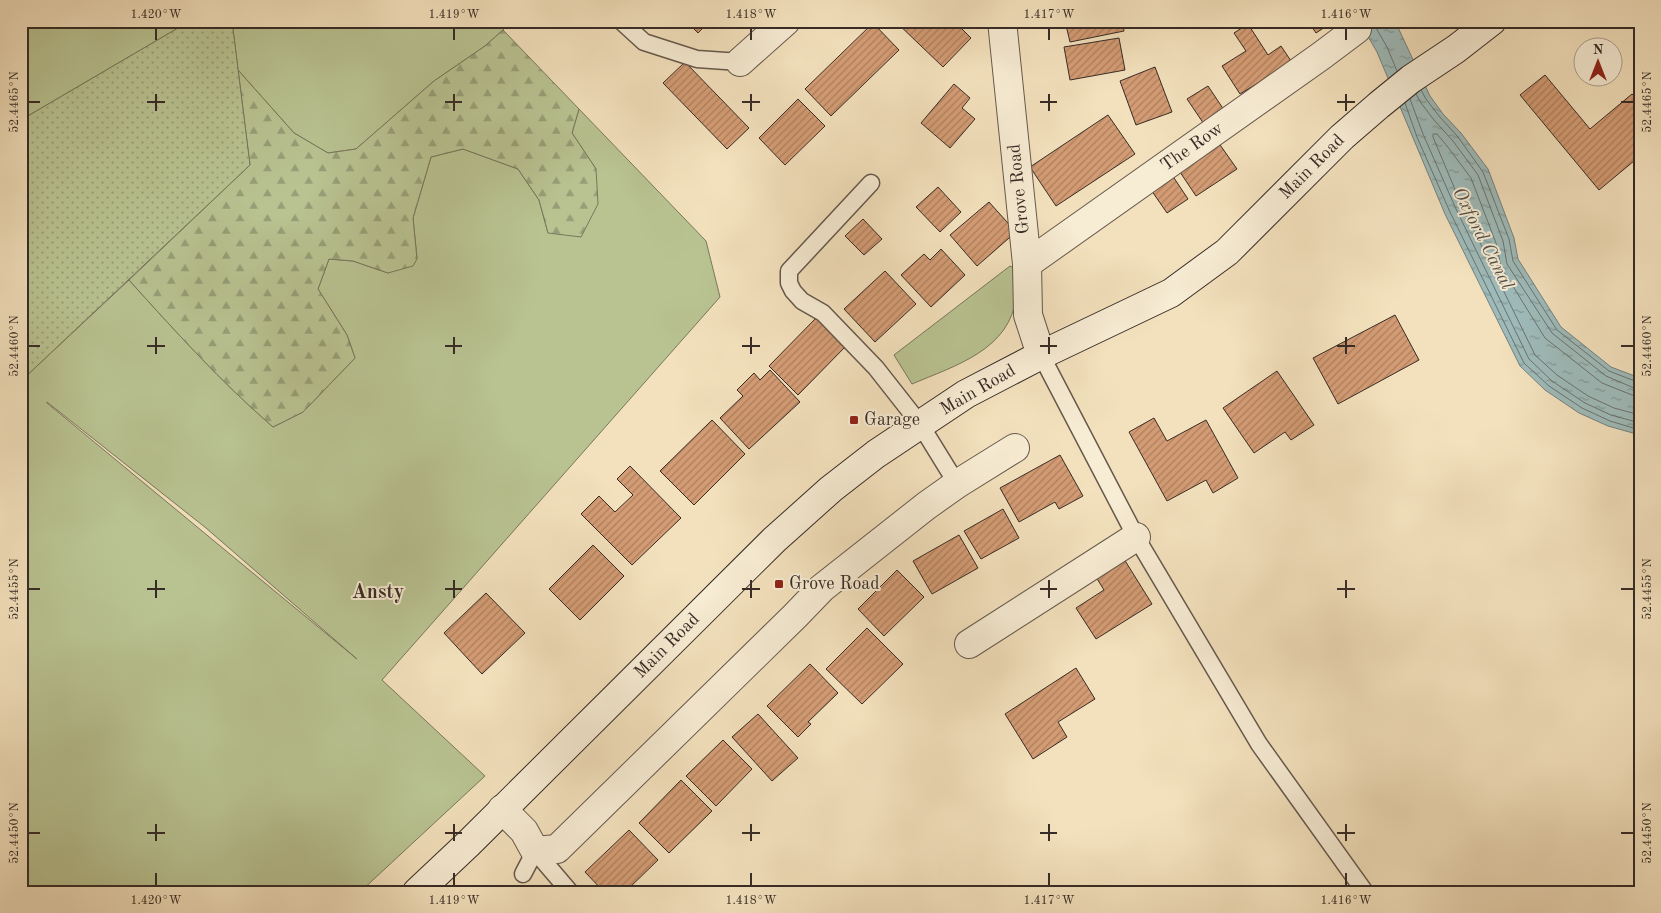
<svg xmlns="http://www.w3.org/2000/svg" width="1661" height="913" font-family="'Old Standard TT',serif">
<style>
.grass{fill:#b9c392;stroke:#78775c;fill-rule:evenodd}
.forest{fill:url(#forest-firs);stroke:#78775c}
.garden{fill:url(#garden-dots);stroke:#78775c}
.water{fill:url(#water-ripples);stroke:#75817f}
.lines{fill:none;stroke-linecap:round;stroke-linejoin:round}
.shore{stroke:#6a7370;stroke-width:1}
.building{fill:url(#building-hatch);stroke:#372b26}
.lane-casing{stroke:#66584c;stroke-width:19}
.street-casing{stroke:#66584c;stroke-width:30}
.secondary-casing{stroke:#372b26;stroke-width:30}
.lane{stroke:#f7ecd4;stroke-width:16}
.street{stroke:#f7ecd4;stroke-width:28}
.secondary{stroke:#f7ecd4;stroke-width:28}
.ticks{fill:none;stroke:#372b26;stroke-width:2}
.poi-dot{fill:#8f2418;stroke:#f7ecd4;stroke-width:2}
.labels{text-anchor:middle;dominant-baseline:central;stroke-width:4;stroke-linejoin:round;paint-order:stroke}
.street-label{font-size:18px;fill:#372b26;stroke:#f7ecd4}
.poi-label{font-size:18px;fill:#372b26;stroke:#f7ecd4;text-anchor:start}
.water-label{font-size:19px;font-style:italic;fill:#514f4b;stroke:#f7ecd4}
.quarter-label{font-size:20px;font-weight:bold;fill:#372b26;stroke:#f7ecd4}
.neatline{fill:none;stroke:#372b26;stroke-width:2}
.ticks-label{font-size:12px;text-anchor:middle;fill:#372b26}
</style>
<defs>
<pattern id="forest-firs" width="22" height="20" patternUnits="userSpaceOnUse" patternTransform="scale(1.25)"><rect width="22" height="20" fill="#b9c392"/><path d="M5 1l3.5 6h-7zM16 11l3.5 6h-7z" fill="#979f77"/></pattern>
<pattern id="garden-dots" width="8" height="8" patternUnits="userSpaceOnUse" patternTransform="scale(1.25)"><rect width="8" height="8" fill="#b9c392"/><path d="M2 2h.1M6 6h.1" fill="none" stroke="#979f77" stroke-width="1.8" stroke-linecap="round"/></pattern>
<pattern id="water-ripples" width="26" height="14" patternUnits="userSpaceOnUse" patternTransform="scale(1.25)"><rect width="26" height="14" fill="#9ebbba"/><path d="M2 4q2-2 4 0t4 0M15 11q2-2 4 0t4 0" fill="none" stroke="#829897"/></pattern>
<pattern id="building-hatch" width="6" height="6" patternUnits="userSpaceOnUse" patternTransform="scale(1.25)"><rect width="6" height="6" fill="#d49c74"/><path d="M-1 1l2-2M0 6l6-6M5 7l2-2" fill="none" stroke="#ad7f5f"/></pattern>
</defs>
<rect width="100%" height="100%" fill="#f3e1bd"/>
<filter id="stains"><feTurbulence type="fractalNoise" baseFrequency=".004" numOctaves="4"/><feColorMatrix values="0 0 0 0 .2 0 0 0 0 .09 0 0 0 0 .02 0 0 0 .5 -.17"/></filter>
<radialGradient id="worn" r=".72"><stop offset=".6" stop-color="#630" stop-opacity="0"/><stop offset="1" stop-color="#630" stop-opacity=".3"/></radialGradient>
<g class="grass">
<polygon points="21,21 190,21 21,120"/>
<polygon points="232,21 513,21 485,46 434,81 356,149 328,153 294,133 238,70"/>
<path d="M579,109L706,241L720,297L382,680L485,776L360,892H21V381L129,280C175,331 221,382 273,427L303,412L355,358L347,335L318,289L329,259L353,261L388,273L417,258L413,218L431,157L463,149L518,169L539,200L548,233L596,169L572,133ZM47,402L206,528L357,659L47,403Z"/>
<path d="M1010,266L1016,269C1016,278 1017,287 1016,296C1011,350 954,366 912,384L894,355Z"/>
</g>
<path class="forest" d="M503,30L579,109L572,133L596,169L598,204L581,237L548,233L539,200L518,169L463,149L431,157L413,218L417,259L413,266L388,273L353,261L329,259L318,289L347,335L355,358L303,412L273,427C221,382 175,331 129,280L250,165L238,70L294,133L328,153L356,149L434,81L485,46Z"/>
<polygon class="garden" points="190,21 232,21 250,165 21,381 21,120"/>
<polygon class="water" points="1359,21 1395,21 1430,96 1443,114 1461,133 1488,169 1514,238 1518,259 1561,327 1611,367 1640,378 1640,435 1608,426 1579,413 1545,390 1520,366 1445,214 1377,52"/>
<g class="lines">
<g class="shore">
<polyline points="1372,21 1387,47 1397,71"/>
<polyline points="1421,90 1426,99 1439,116 1458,137 1483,172 1509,239 1513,261 1557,330 1609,371 1640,383"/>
<polyline points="1416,94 1421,103 1434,120 1453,141 1478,175 1503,241 1507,264 1552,333 1606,376 1634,388 1640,389"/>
<polyline points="1410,99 1423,134 1456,209 1529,359 1552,381 1585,403 1611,415 1640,423"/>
<polyline points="1405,103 1417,137 1450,212 1524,363 1549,386 1582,408 1610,421 1640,430"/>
<polyline points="1640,396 1632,395 1602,383 1545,338 1501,267 1496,243 1471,178 1447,146 1437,134 1433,134 1433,137 1462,206 1535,355 1557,375 1588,396 1614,408 1640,415"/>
</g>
</g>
<g class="building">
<polygon points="686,21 710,21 698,33"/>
<polygon points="895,21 954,21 971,38 943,67"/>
<polygon points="1065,21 1122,21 1124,31 1070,42"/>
<polygon points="1308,21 1330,21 1331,23 1316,33"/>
<polygon points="873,23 899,50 831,116 805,89"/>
<polygon points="1248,24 1268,55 1281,46 1295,67 1261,88 1258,83 1240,94 1222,66 1246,51 1234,33"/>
<polygon points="1119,38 1125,70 1070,80 1064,47"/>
<polygon points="685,62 749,128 727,149 663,83"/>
<polygon points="1155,67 1172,112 1136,125 1120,81"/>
<polygon points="1545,75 1590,129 1632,94 1640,102 1640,156 1599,190 1520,95"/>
<polygon points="954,84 970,98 962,108 975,119 950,148 921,123"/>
<polygon points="1208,86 1226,113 1206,127 1187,99"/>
<polygon points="798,99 825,126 785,165 759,138"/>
<polygon points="1108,115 1135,154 1056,206 1030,167"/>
<polygon points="1218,142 1237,169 1196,196 1178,169"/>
<polygon points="1168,169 1188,199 1167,213 1147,184"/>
<polygon points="938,187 961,212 940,232 916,207"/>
<polygon points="989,202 1016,232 977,266 950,235"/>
<polygon points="863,219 882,239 864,255 845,236"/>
<polygon points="941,249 965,275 931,307 901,275 924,254 930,260"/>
<polygon points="885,271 916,304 875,342 844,309"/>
<polygon points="1395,315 1419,360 1338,404 1313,358"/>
<polygon points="818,316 847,345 798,395 769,366"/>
<polygon points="770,370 800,402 749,449 720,418 743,396 737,390 754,373 760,380"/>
<polygon points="1277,371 1314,425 1291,440 1285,432 1254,453 1223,408"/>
<polygon points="1154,418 1167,441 1206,420 1238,478 1213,493 1206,480 1167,501 1129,432"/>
<polygon points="712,420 745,454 694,505 660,471"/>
<polygon points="1060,455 1083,496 1059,509 1055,502 1019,522 1000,488"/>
<polygon points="630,466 681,518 632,565 581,514 599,496 615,512 633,495 617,479"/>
<polygon points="1003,509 1019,538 981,559 964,531"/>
<polygon points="959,535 978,568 932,594 913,561"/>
<polygon points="593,545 624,576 580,620 549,589"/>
<polygon points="1124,559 1152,604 1096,639 1076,608 1104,590 1096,577"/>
<polygon points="897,570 924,597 884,636 858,609"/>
<polygon points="486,593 525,633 482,674 444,633"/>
<polygon points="867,628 903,664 862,704 826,669"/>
<polygon points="810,664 838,693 808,722 811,724 798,737 767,706"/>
<polygon points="1076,668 1095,699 1058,722 1067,737 1033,759 1005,714"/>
<polygon points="758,714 798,758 772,781 732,737"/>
<polygon points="723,740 752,769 716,806 686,776"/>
<polygon points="681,780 712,811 669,853 639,823"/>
<polygon points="629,830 658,860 625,892 604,892 585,872"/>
</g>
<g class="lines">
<g class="lane-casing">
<g id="lane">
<polyline points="621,21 644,42 697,59 740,62"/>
<polyline points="871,183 789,271 789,283 793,291 802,301 823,313 876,368 920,424 957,484"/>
<polyline points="1041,355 1136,537 1259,744 1365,892"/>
<polyline points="523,874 535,851 570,892"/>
</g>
</g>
<g class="street-casing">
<g id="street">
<polyline points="1002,21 1027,264 1028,315 1041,355"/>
<polyline points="740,62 786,21"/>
<polyline points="1027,264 1321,56 1357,29"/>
<polyline points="969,644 1136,537"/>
<polyline points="502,809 524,831 535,851 557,849 795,616 822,588 926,506 957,484 1015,448"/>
</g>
</g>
<g class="secondary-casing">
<polyline id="secondary" points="417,892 468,844 774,540 831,489 876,454 966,394 1041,355 1171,293 1227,252 1342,137 1379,105 1411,79 1456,49 1492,21"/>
</g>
<use href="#lane" class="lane"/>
<use href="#street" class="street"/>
<use href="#secondary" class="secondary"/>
</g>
<path class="ticks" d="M156,28V40M454,28V40M751,28V40M1049,28V40M1346,28V40M156,94V111M454,94V111M751,94V111M1049,94V111M1346,94V111M28,102H40M147,102H165M445,102H462M742,102H760M1040,102H1057M1337,102H1355M1621,102H1634M156,337V354M454,337V354M751,337V354M1049,337V354M1346,337V354M28,346H40M147,346H165M445,346H462M742,346H760M1040,346H1057M1337,346H1355M1621,346H1634M156,580V598M454,580V598M751,580V598M1049,580V598M1346,580V598M28,589H40M147,589H165M445,589H462M742,589H760M1040,589H1057M1337,589H1355M1621,589H1634M156,824V841M454,824V841M751,824V841M1049,824V841M1346,824V841M28,833H40M147,833H165M445,833H462M742,833H760M1040,833H1057M1337,833H1355M1621,833H1634M156,873V886M454,873V886M751,873V886M1049,873V886M1346,873V886"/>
<g class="poi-dot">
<rect x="849" y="415" width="10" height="10" rx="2.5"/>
<rect x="774" y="579" width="10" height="10" rx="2.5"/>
</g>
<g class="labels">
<g class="street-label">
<text transform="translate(1192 147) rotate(-35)">The Row</text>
<text transform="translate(1312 167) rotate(-45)">Main Road</text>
<text transform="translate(1019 189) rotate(-96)">Grove Road</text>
<text transform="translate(978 390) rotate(-30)">Main Road</text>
<text transform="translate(667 646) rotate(-45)">Main Road</text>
</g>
<g class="poi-label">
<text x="864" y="420">Garage</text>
<text x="789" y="584">Grove Road</text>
</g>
<g class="water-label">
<text transform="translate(1482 239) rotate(63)">Oxford Canal</text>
</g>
<g class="quarter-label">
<text x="378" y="593">Ansty</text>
</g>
</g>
<rect width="1661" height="913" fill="none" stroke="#f3e1bd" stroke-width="55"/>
<g transform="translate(1598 62)"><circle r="24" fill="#f7ecd4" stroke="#aa9f8e"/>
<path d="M0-4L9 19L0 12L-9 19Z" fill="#8f2418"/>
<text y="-8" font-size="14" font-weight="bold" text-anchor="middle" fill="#372b26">N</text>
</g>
<rect x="28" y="28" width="1606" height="858" class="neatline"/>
<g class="ticks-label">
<text x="156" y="18">1.420°W</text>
<text x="454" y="18">1.419°W</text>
<text x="751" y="18">1.418°W</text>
<text x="1049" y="18">1.417°W</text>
<text x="1346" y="18">1.416°W</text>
<text transform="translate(14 102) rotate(-90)" y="4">52.4465°N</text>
<text transform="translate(1647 102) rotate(-90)" y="4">52.4465°N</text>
<text transform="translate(14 346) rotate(-90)" y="4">52.4460°N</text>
<text transform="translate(1647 346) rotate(-90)" y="4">52.4460°N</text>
<text transform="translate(14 589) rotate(-90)" y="4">52.4455°N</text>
<text transform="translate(1647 589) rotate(-90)" y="4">52.4455°N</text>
<text transform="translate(14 833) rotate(-90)" y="4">52.4450°N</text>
<text transform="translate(1647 833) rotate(-90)" y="4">52.4450°N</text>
<text x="156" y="904">1.420°W</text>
<text x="454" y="904">1.419°W</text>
<text x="751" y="904">1.418°W</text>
<text x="1049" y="904">1.417°W</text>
<text x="1346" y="904">1.416°W</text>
</g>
<rect width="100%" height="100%" filter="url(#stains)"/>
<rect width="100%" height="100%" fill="url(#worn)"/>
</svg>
